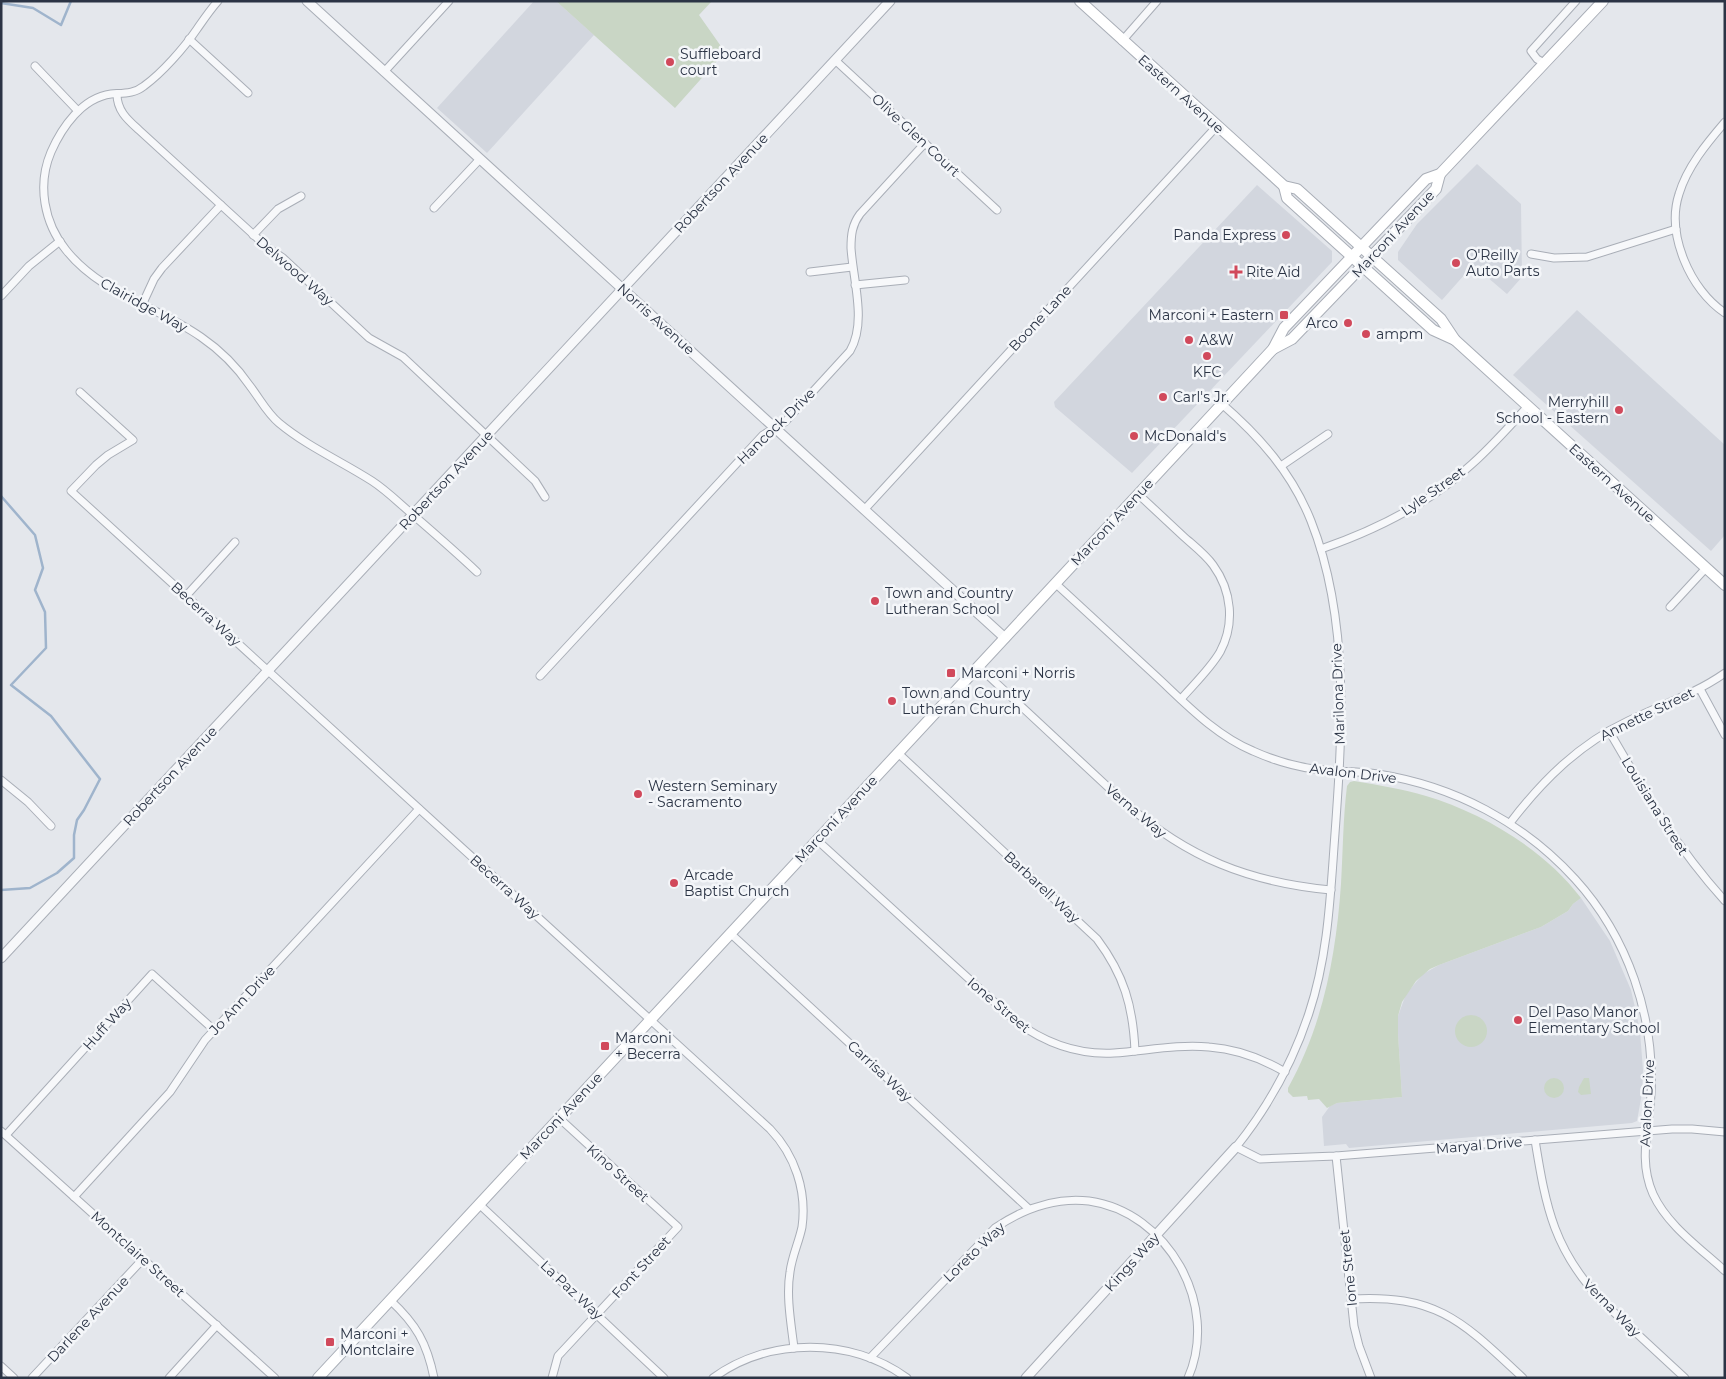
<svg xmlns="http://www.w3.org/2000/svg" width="1726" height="1379" font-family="Montserrat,sans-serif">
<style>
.built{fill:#d2d6de}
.green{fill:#c9d6c5}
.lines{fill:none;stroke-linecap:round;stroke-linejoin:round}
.stream{stroke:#9fb4cc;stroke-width:2.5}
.minor-casing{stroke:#a9aeb7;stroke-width:9}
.tertiary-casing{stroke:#a9aeb7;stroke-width:11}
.secondary-casing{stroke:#a9aeb7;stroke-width:12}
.minor{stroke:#f7f8fa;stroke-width:7}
.tertiary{stroke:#f7f8fa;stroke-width:9}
.secondary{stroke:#fff;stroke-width:10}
.poi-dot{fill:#d1495b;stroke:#f4f6f9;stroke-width:2}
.labels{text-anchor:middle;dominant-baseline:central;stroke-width:5;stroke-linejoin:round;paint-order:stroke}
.poi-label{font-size:14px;fill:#2b3445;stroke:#f4f6f9;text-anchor:start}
.street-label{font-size:14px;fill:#2b3445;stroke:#f4f6f9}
</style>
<rect width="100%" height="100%" fill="#e4e7ec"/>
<g class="built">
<polygon points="534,1 556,1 594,35 487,153 437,108"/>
<polygon points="1477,164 1521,204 1522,277 1507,294 1473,265 1442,300 1398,260 1398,252 1417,224"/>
<polygon points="1257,185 1332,251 1332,262 1132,473 1055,407 1054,402"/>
<polygon points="1577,310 1725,445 1725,535 1711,551 1513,375"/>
<polygon points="1581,898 1610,941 1631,990 1636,1012 1640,1032 1643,1070 1642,1093 1637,1121 1632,1123 1349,1148 1346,1144 1324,1146 1322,1117 1330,1106 1337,1103 1402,1097 1398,1034 1398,1016 1406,994 1423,974 1439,965 1541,927 1568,911 1573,904"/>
</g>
<g class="green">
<polygon points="556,1 712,1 699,15 725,52 675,108"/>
<path d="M1354,781C1378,785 1403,789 1426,796C1483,813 1545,850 1581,898L1573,904L1568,911L1541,927L1439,965L1430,969L1416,981L1402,1002L1398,1016V1034L1402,1097L1337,1103L1327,1108L1319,1099L1308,1100L1307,1096L1293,1097L1288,1092V1088C1323,1025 1336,956 1341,884C1343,851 1343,818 1347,786L1350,782Z"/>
<circle cx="1471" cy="1031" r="16"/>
<polygon points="1584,1078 1589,1078 1591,1094 1581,1095 1578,1092 1579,1087"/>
<circle cx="1554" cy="1088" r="10"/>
</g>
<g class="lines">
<g class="stream">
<polyline points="1,3 33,8 61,25 71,1"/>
<polyline points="1,496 35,535 43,568 35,590 45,612 46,648 11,685 51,716 100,779 84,810 77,820 74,835 74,858 57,873 30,888 1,890"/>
</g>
<g class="minor-casing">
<g id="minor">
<path d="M218,1C210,10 204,19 197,29C184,48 162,73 144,86C134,94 123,93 111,94C82,98 62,127 51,152C37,185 44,223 66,250C101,294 157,306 201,337C220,350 237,367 250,386C260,399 267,413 279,423C308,447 341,461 372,481C386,490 399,503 412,514C434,533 456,552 477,572"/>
<polyline points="189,39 248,93"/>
<polyline points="1122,41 1157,1"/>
<polyline points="835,60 997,210"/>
<polyline points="1544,63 1537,59 1531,51 1576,1"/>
<polyline points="35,66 78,111"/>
<polyline points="384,72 449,1"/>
<path d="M117,94C117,111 128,120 139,130L268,248L283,258L369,338L403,357L535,481L545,497"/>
<path d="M1725,122C1707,143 1687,167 1679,194C1666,234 1690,290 1725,313"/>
<polyline points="434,208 480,159"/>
<polyline points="253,235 278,209 301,196"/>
<polyline points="1531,254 1554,258 1587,257 1676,229"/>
<polyline points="810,272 852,267"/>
<polyline points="855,285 905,280"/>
<polyline points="1,296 29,266 60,241"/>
<polyline points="142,305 154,279 162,268 221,205"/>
<path d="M80,392L133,440L108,455L96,465L71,491L770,1129C795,1155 807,1191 802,1227C799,1242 792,1256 790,1272C786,1296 791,1323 794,1348"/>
<path d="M1222,404C1260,437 1292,473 1311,521C1351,622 1342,740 1334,847C1330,903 1327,959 1309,1013C1293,1062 1268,1107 1236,1147L1260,1159L1336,1156L1672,1129H1692L1725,1132"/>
<polyline points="1281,466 1328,434"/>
<path d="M1138,494C1153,508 1168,522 1183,536C1193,545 1205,554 1213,565C1232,591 1235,624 1220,652C1210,669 1194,684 1181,699"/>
<polyline points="864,510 1217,126"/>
<path d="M1321,549C1376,530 1429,504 1472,464C1492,446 1510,426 1528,406"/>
<path d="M1055,583C1089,614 1123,646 1157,677C1186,704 1215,735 1253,751C1273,760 1293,766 1314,769C1335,772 1357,771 1378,774C1454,786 1523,822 1575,879C1628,937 1655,1017 1651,1094C1649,1129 1638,1160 1653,1194C1667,1225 1700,1248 1725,1271"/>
<polyline points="186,596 235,542"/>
<polyline points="1670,607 1706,568"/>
<path d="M978,666L1125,803C1188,858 1248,882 1331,890"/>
<path d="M540,676L763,435L785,422L850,351C867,323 853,280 851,248C851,235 852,225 860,214L925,143"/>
<polyline points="1700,689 1725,735"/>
<path d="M1609,731C1645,793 1676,847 1725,901"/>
<path d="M898,753L1097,939C1124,975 1133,1006 1135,1051"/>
<polyline points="1,780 28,802 51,826"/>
<path d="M1510,823C1542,781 1579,744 1628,721C1661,705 1695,694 1725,673"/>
<path d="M817,840L1014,1020C1043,1042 1077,1055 1114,1053C1145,1051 1177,1044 1209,1047C1237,1049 1261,1058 1285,1072"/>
<polyline points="730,933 1029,1209"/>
<polyline points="1,1131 275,1378"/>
<polyline points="6,1135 152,974 214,1030"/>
<path d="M1535,1140C1546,1208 1554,1252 1605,1304L1685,1378"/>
<polyline points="1336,1156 1354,1326 1359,1346 1371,1378"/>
<polyline points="74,1197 170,1092 205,1040 419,809"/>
<polyline points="479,1204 664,1378"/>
<path d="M1351,1299C1438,1294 1463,1322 1523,1378"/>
<path d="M390,1300C416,1324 427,1343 434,1378"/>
<path d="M870,1358L995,1228C1023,1209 1055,1197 1089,1201C1168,1212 1220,1305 1188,1378"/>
<polyline points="1,1366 14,1378"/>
<polyline points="32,1378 143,1259"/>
<polyline points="169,1378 217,1325"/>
<polyline points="552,1378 558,1356 678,1227 559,1118"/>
<path d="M713,1378C769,1337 851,1337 907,1378"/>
</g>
</g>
<g class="tertiary-casing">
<g id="tertiary">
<polyline points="307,1 1005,638"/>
<polyline points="1,958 890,1"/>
<polyline points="1026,1378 1236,1147"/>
</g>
</g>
<g class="secondary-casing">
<g id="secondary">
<polyline points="1080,1 1284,186 1297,189 1441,319 1455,340 1725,585"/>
<polyline points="1284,186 1287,198 1433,330 1455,340"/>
<polyline points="1273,349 1292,339 1419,207 1436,189 1440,174"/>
<polyline points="318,1378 1273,349 1284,328 1426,179 1440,174 1603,1"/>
</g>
</g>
<use href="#minor" class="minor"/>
<use href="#tertiary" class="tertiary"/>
<use href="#secondary" class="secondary"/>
</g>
<g class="poi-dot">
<circle cx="670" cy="62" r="5"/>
<circle cx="1286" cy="235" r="5"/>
<circle cx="1456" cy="263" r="5"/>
<path d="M1233.5 264.5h5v5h5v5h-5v5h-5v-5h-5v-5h5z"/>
<rect x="1279" y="310" width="10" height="10" rx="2.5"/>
<circle cx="1348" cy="323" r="5"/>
<circle cx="1366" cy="334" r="5"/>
<circle cx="1189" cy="340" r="5"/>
<circle cx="1207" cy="356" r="5"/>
<circle cx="1163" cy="397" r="5"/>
<circle cx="1619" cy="410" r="5"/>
<circle cx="1134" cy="436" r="5"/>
<circle cx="875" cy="601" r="5"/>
<rect x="946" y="668" width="10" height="10" rx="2.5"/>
<circle cx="892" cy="701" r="5"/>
<circle cx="638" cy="794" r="5"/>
<circle cx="674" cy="883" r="5"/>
<circle cx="1518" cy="1020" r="5"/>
<rect x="600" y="1041" width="10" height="10" rx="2.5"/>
<rect x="325" y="1337" width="10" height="10" rx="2.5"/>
</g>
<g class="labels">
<g class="poi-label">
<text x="680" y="54">Suffleboard<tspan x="680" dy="16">court</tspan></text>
<text x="1276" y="235" text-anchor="end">Panda Express</text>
<text x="1466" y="255">O'Reilly<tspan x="1466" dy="16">Auto Parts</tspan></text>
<text x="1246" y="272">Rite Aid</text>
<text x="1274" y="315" text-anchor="end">Marconi + Eastern</text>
<text x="1338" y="323" text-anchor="end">Arco</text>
<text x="1376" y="334">ampm</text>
<text x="1199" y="340">A&amp;W</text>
<text x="1207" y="372" text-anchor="middle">KFC</text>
<text x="1173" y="397">Carl's Jr.</text>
<text x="1609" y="402" text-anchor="end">Merryhill<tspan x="1609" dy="16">School - Eastern</tspan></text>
<text x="1144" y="436">McDonald's</text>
<text x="885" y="593">Town and Country<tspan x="885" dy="16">Lutheran School</tspan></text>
<text x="961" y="673">Marconi + Norris</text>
<text x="902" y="693">Town and Country<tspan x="902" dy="16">Lutheran Church</tspan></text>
<text x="648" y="786">Western Seminary<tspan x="648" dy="16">- Sacramento</tspan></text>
<text x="684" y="875">Arcade<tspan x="684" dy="16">Baptist Church</tspan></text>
<text x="1528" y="1012">Del Paso Manor<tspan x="1528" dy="16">Elementary School</tspan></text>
<text x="615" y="1038">Marconi<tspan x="615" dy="16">+ Becerra</tspan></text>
<text x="340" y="1334">Marconi +<tspan x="340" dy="16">Montclaire</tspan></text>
</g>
<g class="street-label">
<text transform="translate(1181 94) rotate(42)">Eastern Avenue</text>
<text transform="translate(916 135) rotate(43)">Olive Glen Court</text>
<text transform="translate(721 183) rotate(-47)">Robertson Avenue</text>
<text transform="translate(1393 234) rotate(-47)">Marconi Avenue</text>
<text transform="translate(295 271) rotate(41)">Delwood Way</text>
<text transform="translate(144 305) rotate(29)">Clairidge Way</text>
<text transform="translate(1040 318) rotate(-47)">Boone Lane</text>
<text transform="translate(656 319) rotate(42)">Norris Avenue</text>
<text transform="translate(776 426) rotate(-44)">Hancock Drive</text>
<text transform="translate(446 480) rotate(-47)">Robertson Avenue</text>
<text transform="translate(1612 483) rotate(42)">Eastern Avenue</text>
<text transform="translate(1433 491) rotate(-35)">Lyle Street</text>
<text transform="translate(1112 522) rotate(-47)">Marconi Avenue</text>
<text transform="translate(206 614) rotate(42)">Becerra Way</text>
<text transform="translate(1338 694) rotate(-92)">Marilona Drive</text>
<text transform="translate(1647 714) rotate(-26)">Annette Street</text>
<text transform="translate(1353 773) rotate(7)">Avalon Drive</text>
<text transform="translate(170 776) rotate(-47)">Robertson Avenue</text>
<text transform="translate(1655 806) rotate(58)">Louisiana Street</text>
<text transform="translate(1136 811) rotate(40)">Verna Way</text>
<text transform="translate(836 819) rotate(-47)">Marconi Avenue</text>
<text transform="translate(505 887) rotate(42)">Becerra Way</text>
<text transform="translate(1042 887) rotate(43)">Barbarell Way</text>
<text transform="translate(242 1000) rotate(-47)">Jo Ann Drive</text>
<text transform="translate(999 1005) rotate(40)">Ione Street</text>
<text transform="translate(107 1024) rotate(-48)">Huff Way</text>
<text transform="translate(880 1071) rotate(43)">Carrisa Way</text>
<text transform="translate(1647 1103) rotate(-87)">Avalon Drive</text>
<text transform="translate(561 1116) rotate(-47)">Marconi Avenue</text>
<text transform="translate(1479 1145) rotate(-5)">Maryal Drive</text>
<text transform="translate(618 1173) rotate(42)">Kino Street</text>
<text transform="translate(974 1252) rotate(-44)">Loreto Way</text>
<text transform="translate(138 1254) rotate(42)">Montclaire Street</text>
<text transform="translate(1132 1262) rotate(-48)">Kings Way</text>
<text transform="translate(641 1267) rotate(-47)">Font Street</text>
<text transform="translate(1348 1268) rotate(-96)">Ione Street</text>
<text transform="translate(572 1290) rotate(43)">La Paz Way</text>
<text transform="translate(1612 1308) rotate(45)">Verna Way</text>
<text transform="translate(88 1319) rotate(-47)">Darlene Avenue</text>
</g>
</g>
<rect width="1726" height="1379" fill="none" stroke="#2b3445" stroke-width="5"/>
</svg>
